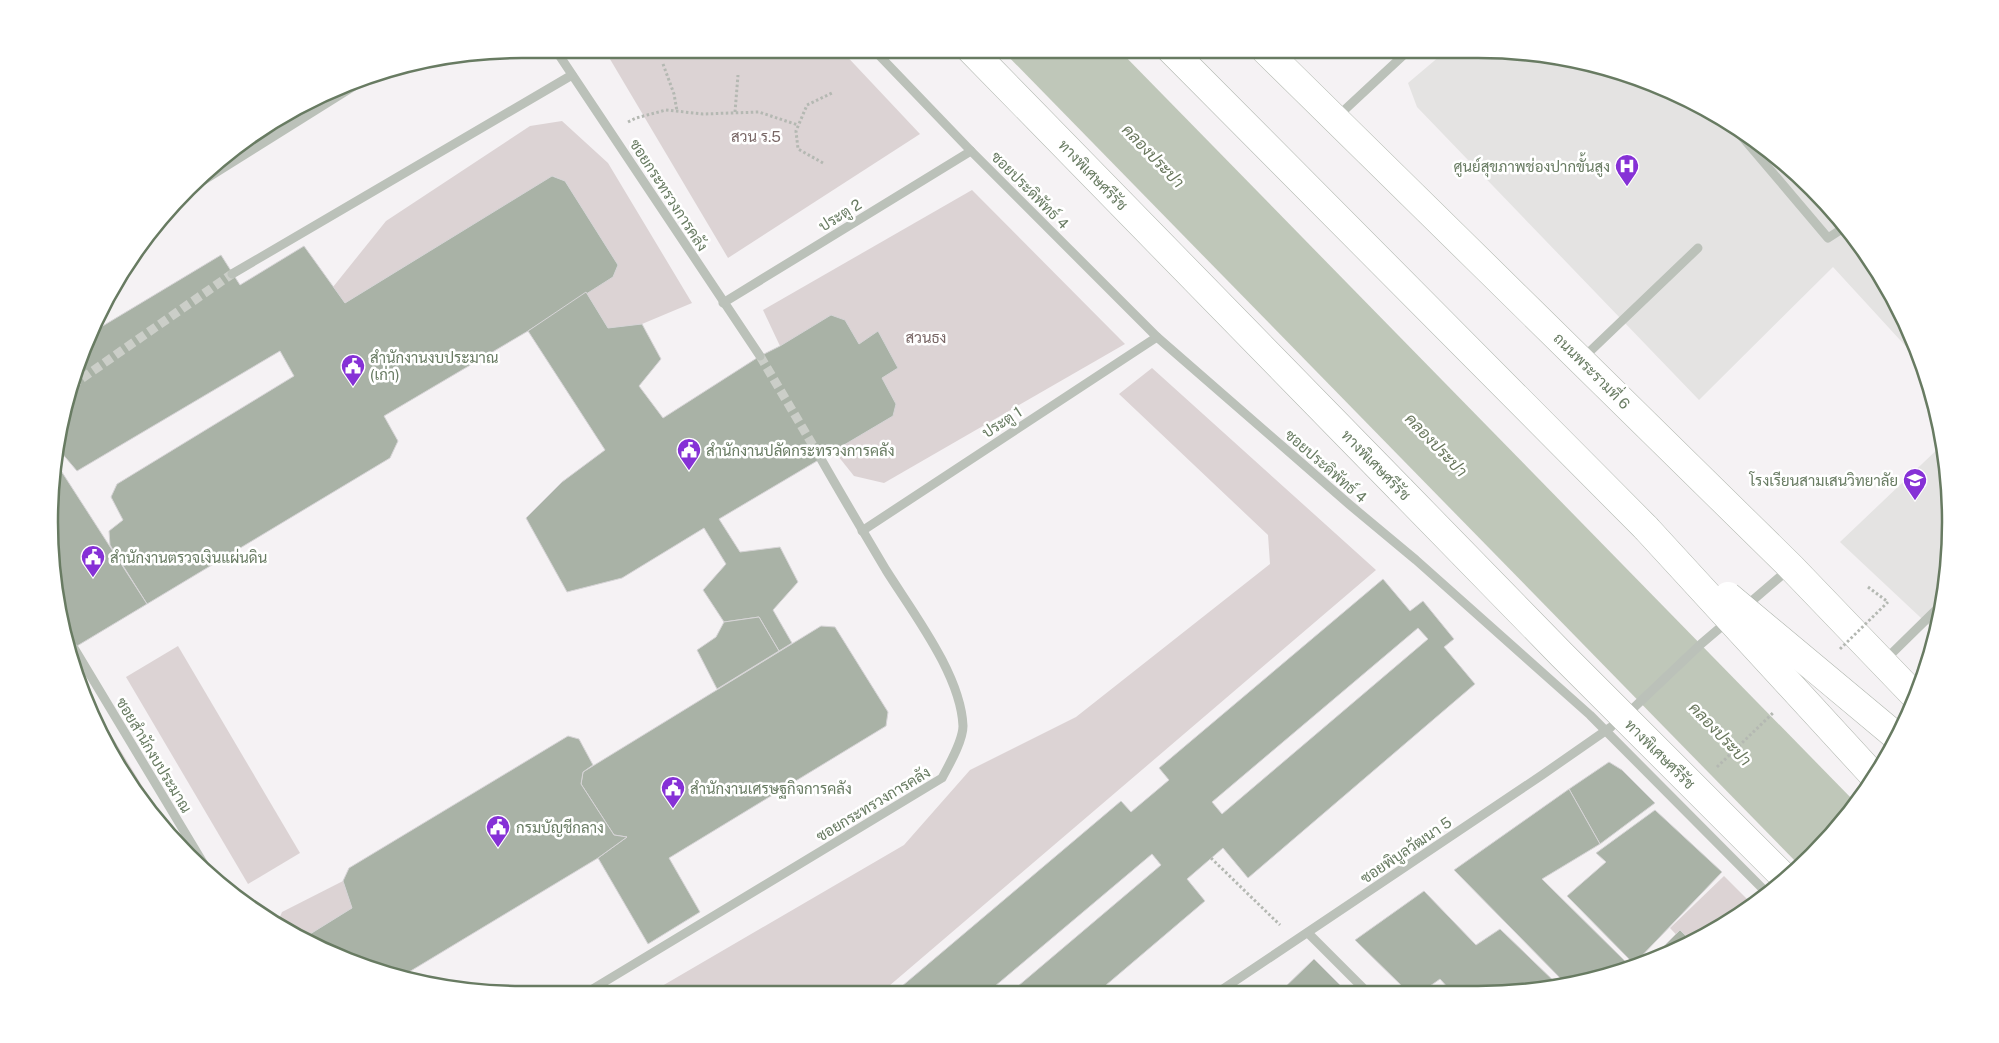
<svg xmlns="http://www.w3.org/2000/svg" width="1999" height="1043" font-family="'Public Sans',Sarabun,sans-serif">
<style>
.built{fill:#e4e3e2}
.green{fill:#dcd3d4}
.water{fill:#bfc7b9}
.building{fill:#a9b2a6;stroke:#d6d4d6;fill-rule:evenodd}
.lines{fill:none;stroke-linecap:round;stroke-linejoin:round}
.minor-tunnel{stroke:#cbcec8;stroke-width:9;stroke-dasharray:9 4.5;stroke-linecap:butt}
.major-casing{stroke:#b0b6ad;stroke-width:29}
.highway-casing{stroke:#afb5ad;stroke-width:29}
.path{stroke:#b4b8b2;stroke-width:3;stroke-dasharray:2.5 2.5;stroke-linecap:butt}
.minor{stroke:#bbc1b9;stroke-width:9}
.major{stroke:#fff;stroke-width:28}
.highway{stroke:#fff;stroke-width:28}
.highway-bridge-casing{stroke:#afb5ad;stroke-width:29;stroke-linecap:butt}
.path-bridge{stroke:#b4b8b2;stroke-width:3;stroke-dasharray:2.5 2.5;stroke-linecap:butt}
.highway-bridge{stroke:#fff;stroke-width:28}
.labels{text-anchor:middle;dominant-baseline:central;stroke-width:5;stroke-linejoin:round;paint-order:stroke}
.park-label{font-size:15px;fill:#786665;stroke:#fff}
.poi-label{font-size:15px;fill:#687b62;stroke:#fff;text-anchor:start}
.street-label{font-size:15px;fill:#687b62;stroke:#fff}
.water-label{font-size:16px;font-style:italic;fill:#69775d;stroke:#fff}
.rim{fill:none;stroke:#687b62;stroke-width:2.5}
</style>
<rect width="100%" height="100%" fill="#f5f2f4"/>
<g class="built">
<polygon points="1447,50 1508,50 1600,65 1687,98 1766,147 1833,210 1887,285 1923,365 1833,267 1699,400 1417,107 1408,83"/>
<polygon points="1943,444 1946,460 1949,553 1936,632 1840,542"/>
</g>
<g class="green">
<polygon points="604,49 840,49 920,134 728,258"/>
<polygon points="562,121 608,163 692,303 642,324 608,328 586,292 613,277 618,265 565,181 553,176 345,303 333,287 386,221 530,126"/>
<polygon points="972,190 1125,344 884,483 854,476 834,451 780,346 763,310"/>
<polygon points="1152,368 1376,570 882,992 650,993 904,845 970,770 1076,717 1270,564 1268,535 1119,394"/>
<polygon points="178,646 300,853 248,884 126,677"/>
<polygon points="80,684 177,843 166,833 85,703"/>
<polygon points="1724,876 1752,904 1684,943 1670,928"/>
<polygon points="343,881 352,908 302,939 277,924 282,912"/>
</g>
<polygon class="water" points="1001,49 1118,49 1854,801 1833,833 1799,865"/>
<g class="building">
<polygon points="552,176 565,181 618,265 613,277 528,331 384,416 398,441 390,458 147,604 110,545 109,531 123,520 111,497 117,484 294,376 280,351 77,471 60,451 65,399 96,330 221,255 240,285 304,246 345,303"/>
<polygon points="586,292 608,328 642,324 661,359 639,386 663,418 760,356 780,346 831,315 845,320 859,344 878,331 898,368 882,378 896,404 893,416 719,519 740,552 780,547 798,582 773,610 792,643 779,651 759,617 724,622 703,590 726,564 704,528 622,578 567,592 526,518 562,482 605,450 528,331"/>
<polygon points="58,466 147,604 72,649 50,553"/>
<path d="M1383,579L1410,611L1423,601L1454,639L1444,647L1475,684L1248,878L1223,848L1187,879L1205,901L1099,991L1011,992L1161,865L1152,854L988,992H895L1121,801L1131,812L1169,780L1159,768ZM1418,628L1428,639L1222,814L1212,802Z"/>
<polygon points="759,617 779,651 717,689 697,650 716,637 724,622"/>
<polygon points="821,626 835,627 888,712 886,726 669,858 700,912 648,944 598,858 627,837 614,835 581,784 583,772"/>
<polygon points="568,736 579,739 593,765 583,772 581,784 614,835 627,837 598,858 399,978 312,945 302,939 352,908 343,881 349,868"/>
<polygon points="1609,762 1622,770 1655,803 1600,844 1569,789"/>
<polygon points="1569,789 1600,844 1542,879 1630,966 1565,983 1454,870"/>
<polygon points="1655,810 1722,872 1634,964 1567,896 1606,862 1596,853"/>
<polygon points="1424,891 1476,945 1500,929 1558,985 1539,990 1450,990 1440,979 1423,991 1407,991 1355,940"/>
<polygon points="1680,930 1690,940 1658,958 1650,960"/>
<polygon points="1314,959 1346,991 1281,991"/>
</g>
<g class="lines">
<g class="minor-tunnel">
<polyline points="760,356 821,459"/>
<polyline points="71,386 232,274"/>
</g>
<g class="major-casing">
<polyline id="major" points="1265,50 1791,567 1915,696"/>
</g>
<g class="highway-casing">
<g id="highway">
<polyline points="970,49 1401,490"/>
<polyline points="1170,49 1646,528"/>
</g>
</g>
<g class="path">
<polyline points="663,64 674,94 677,111"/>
<polyline points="735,112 738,75"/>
<polyline points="628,122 636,118 666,110 703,114 759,112 798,125"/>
<polyline points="823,163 798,149 796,131 807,105 834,92"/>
<polyline points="1868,587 1888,602"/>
<polyline points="1211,858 1280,925"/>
</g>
<g class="minor">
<polyline points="555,49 760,356"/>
<polyline points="873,49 971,151 1157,337 1350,505 1416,560 1590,715 1768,894"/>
<polyline points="1338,116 1409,50"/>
<polyline points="1733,126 1828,238 1845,227"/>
<polyline points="201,182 375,73"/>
<polyline points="232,274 572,75"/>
<polyline points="723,303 971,151"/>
<polyline points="1583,358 1698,248"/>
<polyline points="862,531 1157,337"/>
<polyline points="1746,606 1789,569"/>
<polyline points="74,648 211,876"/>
<polyline points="1885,660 1940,606"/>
<polyline points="1625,716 1701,644 1728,621"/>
<polyline points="1308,933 1366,991"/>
<polyline points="1220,991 1542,775 1611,727"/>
<path d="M586,993L942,778C949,765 963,741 963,726C961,675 913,613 886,570C864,533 842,496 821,459"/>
</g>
<use href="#major" class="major"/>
<use href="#highway" class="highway"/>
<g class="highway-bridge-casing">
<g id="highway-bridge">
<polyline points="1401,490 1562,655 1785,878"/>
<polyline points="1646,528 1872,774"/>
<polyline points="1728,596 1897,737"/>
</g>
</g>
<g class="path-bridge">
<polyline points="1840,649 1888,602"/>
<polyline points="1717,767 1774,712"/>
</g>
<use href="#highway-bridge" class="highway-bridge"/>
</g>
<defs>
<g id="hospital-pin" transform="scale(1.25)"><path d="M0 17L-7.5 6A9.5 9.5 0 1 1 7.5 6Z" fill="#8631d6" stroke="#fff"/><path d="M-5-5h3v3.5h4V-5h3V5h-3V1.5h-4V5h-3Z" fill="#fff"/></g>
<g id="civic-pin" transform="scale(1.25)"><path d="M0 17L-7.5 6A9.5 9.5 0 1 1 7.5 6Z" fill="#8631d6" stroke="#fff"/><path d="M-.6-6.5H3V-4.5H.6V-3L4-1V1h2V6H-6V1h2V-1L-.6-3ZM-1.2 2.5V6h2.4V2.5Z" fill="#fff"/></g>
<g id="school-pin" transform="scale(1.25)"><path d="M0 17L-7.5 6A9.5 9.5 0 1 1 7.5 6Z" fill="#8631d6" stroke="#fff"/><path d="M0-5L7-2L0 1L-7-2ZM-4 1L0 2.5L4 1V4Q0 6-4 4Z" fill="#fff"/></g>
</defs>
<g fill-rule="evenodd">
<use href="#hospital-pin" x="1627" y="166"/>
<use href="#civic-pin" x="353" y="366"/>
<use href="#civic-pin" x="689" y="450"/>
<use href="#school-pin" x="1915" y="480"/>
<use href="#civic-pin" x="93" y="557"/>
<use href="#civic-pin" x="673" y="788"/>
<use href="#civic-pin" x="498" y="827"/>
</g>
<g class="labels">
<g class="park-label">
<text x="756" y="136">สวน ร.5</text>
<text x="926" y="337">สวนธง</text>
</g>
<g class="poi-label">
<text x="1610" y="166" text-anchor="end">ศูนย์สุขภาพช่องปากขั้นสูง</text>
<text x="370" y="357">สำนักงานงบประมาณ<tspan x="370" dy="17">(เก่า)</tspan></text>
<text x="706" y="450">สำนักงานปลัดกระทรวงการคลัง</text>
<text x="1898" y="480" text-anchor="end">โรงเรียนสามเสนวิทยาลัย</text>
<text x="110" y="557">สำนักงานตรวจเงินแผ่นดิน</text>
<text x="690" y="788">สำนักงานเศรษฐกิจการคลัง</text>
<text x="516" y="827">กรมบัญชีกลาง</text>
</g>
<g class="street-label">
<text transform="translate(1093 175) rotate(46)">ทางพิเศษศรีรัช</text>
<text transform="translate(1030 190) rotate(45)">ซอยประดิพัทธ์ 4</text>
<text transform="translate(669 195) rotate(57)">ซอยกระทรวงการคลัง</text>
<text transform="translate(840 215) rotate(-32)">ประตู 2</text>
<text transform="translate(1592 371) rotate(45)">ถนนพระรามที่ 6</text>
<text transform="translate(1002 422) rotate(-33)">ประตู 1</text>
<text transform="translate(1376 465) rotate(46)">ทางพิเศษศรีรัช</text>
<text transform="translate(1326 466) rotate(41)">ซอยประดิพัทธ์ 4</text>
<text transform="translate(1660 754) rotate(45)">ทางพิเศษศรีรัช</text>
<text transform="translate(154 755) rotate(59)">ซอยสำนักงบประมาณ</text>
<text transform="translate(873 804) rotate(-31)">ซอยกระทรวงการคลัง</text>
<text transform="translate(1406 850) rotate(-34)">ซอยพิบูลวัฒนา 5</text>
</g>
<g class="water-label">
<text transform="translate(1153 156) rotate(46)">คลองประปา</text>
<text transform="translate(1436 445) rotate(46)">คลองประปา</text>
<text transform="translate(1720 734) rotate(46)">คลองประปา</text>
</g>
</g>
<path d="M0 0H1999V1043H0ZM522 58H1478A464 464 0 0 1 1942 522V522A464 464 0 0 1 1478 986H522A464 464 0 0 1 58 522V522A464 464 0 0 1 522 58Z" fill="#fff" fill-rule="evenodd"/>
<path class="rim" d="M522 58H1478A464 464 0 0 1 1942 522V522A464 464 0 0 1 1478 986H522A464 464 0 0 1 58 522V522A464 464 0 0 1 522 58Z"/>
</svg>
